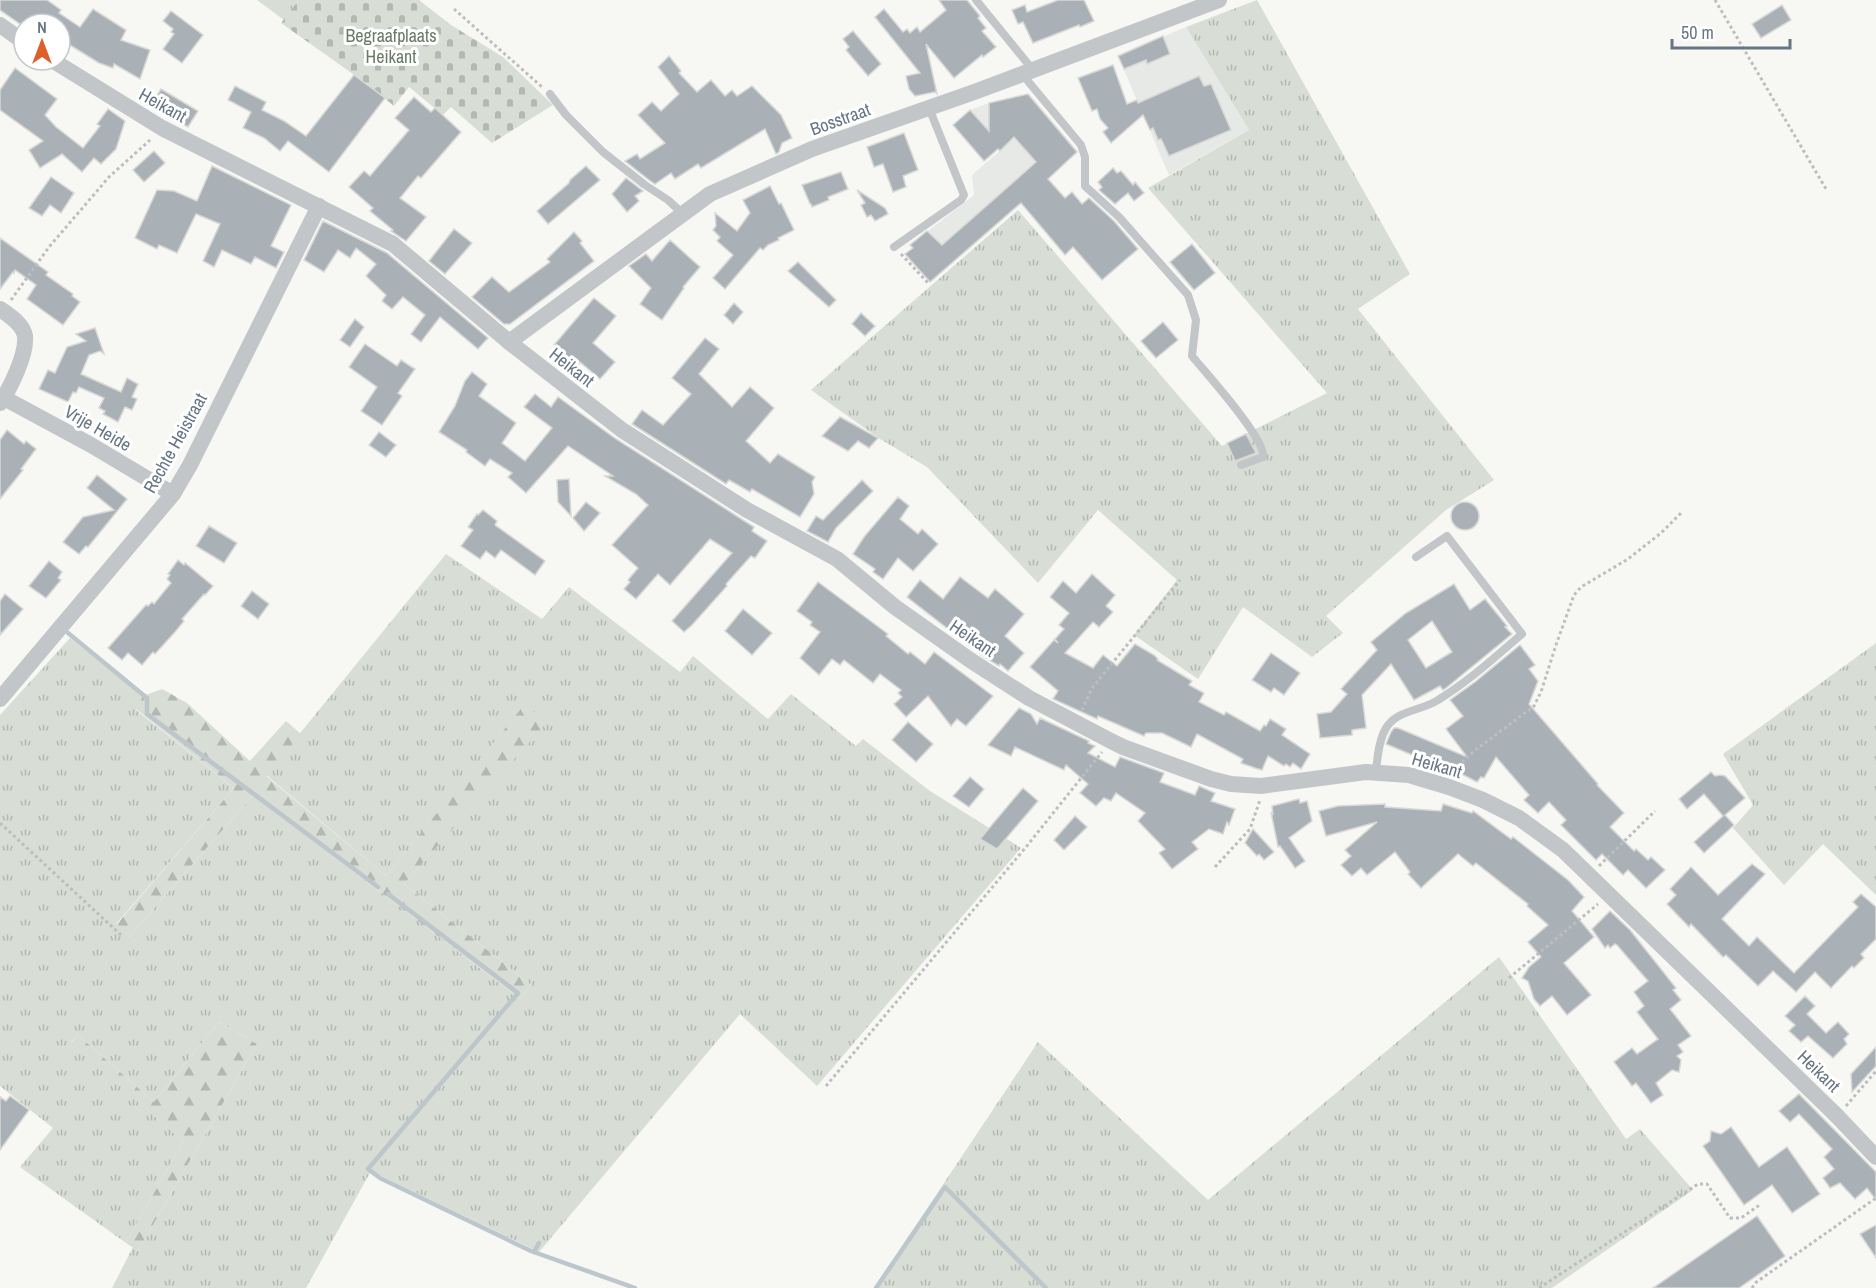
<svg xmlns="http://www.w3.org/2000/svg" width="1876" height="1288" font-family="'Archivo Narrow',sans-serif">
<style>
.built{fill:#e7e9e7}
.grass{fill:url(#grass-tufts)}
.forest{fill:url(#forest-firs)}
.cemetery{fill:url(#cemetery-stones)}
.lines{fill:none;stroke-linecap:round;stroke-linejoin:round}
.stream{stroke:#bcc6cb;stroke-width:4.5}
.building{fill:#a9b1b6;stroke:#d8d8d6;stroke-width:1.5;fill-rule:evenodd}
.path{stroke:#bcbec0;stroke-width:3;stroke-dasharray:3 3;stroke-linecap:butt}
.service{stroke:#c2c6c9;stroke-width:8}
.minor{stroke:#c2c6c9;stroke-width:16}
.labels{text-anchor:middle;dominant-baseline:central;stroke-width:6;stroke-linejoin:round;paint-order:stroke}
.park-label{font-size:18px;fill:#697b65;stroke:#fff}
.street-label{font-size:18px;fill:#677684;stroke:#fff}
</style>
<defs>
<pattern id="grass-tufts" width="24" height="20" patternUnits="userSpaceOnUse" patternTransform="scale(1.5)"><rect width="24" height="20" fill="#d8ded5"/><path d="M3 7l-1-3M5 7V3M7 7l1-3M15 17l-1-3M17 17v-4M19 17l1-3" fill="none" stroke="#b3b9b2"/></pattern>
<pattern id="forest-firs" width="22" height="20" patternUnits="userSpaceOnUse" patternTransform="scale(1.5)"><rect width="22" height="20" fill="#d8ded5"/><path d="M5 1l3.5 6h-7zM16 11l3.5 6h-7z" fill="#b3b9b2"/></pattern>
<pattern id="cemetery-stones" width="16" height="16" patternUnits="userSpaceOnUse" patternTransform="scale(1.5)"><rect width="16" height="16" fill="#d8ded5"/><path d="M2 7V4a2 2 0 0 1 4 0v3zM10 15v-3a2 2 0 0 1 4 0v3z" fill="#b3b9b2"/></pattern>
</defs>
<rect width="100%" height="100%" fill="#f7f7f4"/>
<g class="built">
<polygon points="1186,27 1249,130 1169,175 1118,56"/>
<polygon points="1028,94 1078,152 930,282 905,254 913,248 910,245 974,195 972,175 1002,149 1003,146 970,110 989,103"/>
</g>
<g class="grass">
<polygon points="257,0 299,0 284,20"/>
<polygon points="1257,0 1410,274 1358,309 1494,480 1446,510 1326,616 1343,633 1312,657 1243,607 1198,679 1134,635 1177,580 1098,510 1038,583 927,467 880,439 811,390 1018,210 1222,446 1327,393 1148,188 1249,130 1186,27"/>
<polygon points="446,554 542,619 569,587 680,672 693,656 768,719 791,694 856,746 863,739 930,791 1021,848 817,1086 740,1014 539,1252 371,1171 306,1288 112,1288 133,1247 138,1251 257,1044 219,1022 154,1102 78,1035 71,1042 183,1141 126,1243 20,1167 53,1128 0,1086 0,715 70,638 143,696 136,710 234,788 116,924 129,937 253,795 520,999 531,985 404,884 547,721 524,706 386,876 266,775"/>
<polygon points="1876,643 1876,895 1823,844 1784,885 1733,828 1753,805 1723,754"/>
<polygon points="1499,957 1626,1139 1640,1129 1693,1190 1552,1288 874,1288 1038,1042 1208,1200"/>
</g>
<g class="forest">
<polygon points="162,689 187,703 250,761 286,721 301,734 266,776 386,876 524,705 548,721 404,884 531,985 520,999 253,795 129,937 116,925 234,788 136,709 143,696"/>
<polygon points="219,1022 257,1044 138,1251 126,1243 183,1141 71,1043 78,1035 154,1102"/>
</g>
<polygon class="cemetery" points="299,0 419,0 451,25 503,57 553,105 492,143 451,107 443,115 409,87 394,106 367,84 281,23"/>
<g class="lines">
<g class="stream">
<polyline points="68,633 147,698 147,714 378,887"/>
<polyline points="388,894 518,993 368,1169 380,1178 531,1251 635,1288"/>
<polyline points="534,1252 539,1243"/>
<polyline points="876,1288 945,1187 1046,1288"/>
</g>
</g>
<g class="building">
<polygon points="0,0 47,0 61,10 59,13 80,27 93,9 126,30 121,40 150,50 140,79 114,64 113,68 99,63 60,39 60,24 20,24 0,10"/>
<polygon points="939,0 967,0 980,16 978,18 986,28 982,31 996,47 983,57 982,55 954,78 926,44 937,94 935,92 915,96 909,89 906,76 920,73 875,17 884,9 903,32 907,29 910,33 917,27 920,32 946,10"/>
<polygon points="1058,0 1084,0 1094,21 1080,27 1079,25 1033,43 1023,22 1018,24 1012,10 1025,5 1027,12"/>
<polygon points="1782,5 1791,20 1761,38 1752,24"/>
<polygon points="171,11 203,35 182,63 163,49 174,34 171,32 173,29 163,21"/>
<polygon points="853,31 881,64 868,76 846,50 849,47 843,39"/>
<polygon points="1163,36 1170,54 1147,64 1146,60 1124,69 1118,56"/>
<polygon points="669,56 681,71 679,73 697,92 711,80 725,96 732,90 737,96 752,86 781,115 792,138 782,143 779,152 776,154 765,129 701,168 698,164 675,179 671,173 655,184 649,180 625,161 637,154 640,159 665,143 638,115 652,102 661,111 679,94 658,67"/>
<polygon points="1113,65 1127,104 1137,100 1138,103 1199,76 1204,86 1211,84 1231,130 1169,156 1161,139 1158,140 1153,128 1150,130 1143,115 1111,143 1103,132 1108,128 1100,119 1097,109 1092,111 1078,78"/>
<polygon points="15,68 57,99 45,115 56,127 83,148 100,126 97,124 108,109 125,121 116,149 101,164 94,158 82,172 62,154 40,168 29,150 43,141 0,110 0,90"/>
<polygon points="354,75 385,98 329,172 288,141 280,151 264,138 243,128 251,112 228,100 235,86 266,102 262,110 284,121 306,136"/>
<polygon points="161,89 198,111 188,127 151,105"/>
<polygon points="1028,94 1077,152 1048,179 1065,198 1072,192 1082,204 1089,198 1114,221 1138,249 1102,280 1073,247 1065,255 1021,203 930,282 905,254 913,248 910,245 927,231 942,245 1036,162 1014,137 1000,151 998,149 984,161 953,125 970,110 989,131 989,103"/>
<polygon points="414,97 431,112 435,108 461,132 421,178 418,176 400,198 426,217 406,241 391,231 393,230 370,211 373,208 349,187 364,171 370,176 409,130 395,118"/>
<polygon points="904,133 918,170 903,176 906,187 893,192 883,164 874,167 867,147"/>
<polygon points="154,151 165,163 144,182 133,170"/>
<polygon points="212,166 291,205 271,246 284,252 276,268 255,257 251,264 222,250 214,267 203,261 220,224 196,214 177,253 159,245 157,249 135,238 157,190 174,191 197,201"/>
<polygon points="586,166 600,180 548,224 537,211 569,183 570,180"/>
<polygon points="1113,168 1117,173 1121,171 1133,185 1135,182 1144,193 1134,201 1128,193 1115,204 1099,190 1102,187 1098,182"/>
<polygon points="841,172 848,189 828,197 829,200 812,207 811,204 810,204 802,185"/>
<polygon points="51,177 74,193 61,213 50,205 42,216 29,208"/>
<polygon points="626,178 643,191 635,196 639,201 627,212 612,194"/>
<polygon points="770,186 779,204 781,203 794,230 778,238 779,240 768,245 763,250 760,248 725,289 713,278 733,255 717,241 720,237 713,230 716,226 715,213 737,231 750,213 743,200"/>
<polygon points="857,190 885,208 888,214 875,221 871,215 867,217 861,205 865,203"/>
<polygon points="323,221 387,253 488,338 478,349 440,317 421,342 411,334 425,315 403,297 392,309 382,301 386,295 366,276 376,264 356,248 350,258 338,250 324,272 304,260"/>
<polygon points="454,229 472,243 445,274 429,261"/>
<polygon points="574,232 582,241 580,243 594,261 510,324 504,324 472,297 492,277 509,292 550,262 547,259"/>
<polygon points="0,238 48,272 46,275 73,294 72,296 80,302 63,325 27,299 36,285 15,270 14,273 13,272 0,289"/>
<polygon points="670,240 700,267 683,287 684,288 662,320 640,304 651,288 629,266 646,254 652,261"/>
<polygon points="1192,244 1215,273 1194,290 1170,262"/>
<polygon points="798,262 836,300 829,307 788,271"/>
<polygon points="594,298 616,316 593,343 615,362 600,379 580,362 578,365 554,345"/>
<polygon points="734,303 743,312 733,324 724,315"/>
<polygon points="861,313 875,326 865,336 852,324"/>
<polygon points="355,319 364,327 350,347 340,340"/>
<polygon points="1163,322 1178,340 1156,358 1141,341"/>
<polygon points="95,328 104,354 100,351 89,355 81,374 121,392 127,378 138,384 132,397 137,399 132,410 125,407 118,422 103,414 105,411 99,408 104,398 79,387 76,393 73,392 68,402 39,389 48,370 55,373 67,347 86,341 76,334"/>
<polygon points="705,338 719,349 699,374 732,407 750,387 774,408 746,441 770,463 778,454 815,477 812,482 814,494 800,517 752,489 750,492 729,480 726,484 632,424 642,410 663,425 691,394 672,378"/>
<polygon points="365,344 397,366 401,360 415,369 398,393 402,396 382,425 361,411 377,387 349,367"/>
<polygon points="472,372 487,384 479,396 516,423 502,443 525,461 552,428 524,407 535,394 551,407 558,397 616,439 754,527 752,531 767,541 755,558 751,556 726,584 727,586 692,625 684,632 672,621 732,553 710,539 670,585 658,574 636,599 624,589 630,582 628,580 638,568 612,545 648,505 636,494 605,476 613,476 568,446 526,493 508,477 512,473 490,459 485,466 466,452 467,450 439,432 455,406 465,381"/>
<polygon points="840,417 853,424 878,438 869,448 858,441 848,451 822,436"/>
<polygon points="7,430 24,444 26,441 36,449 21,469 23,470 0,499 0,440"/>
<polygon points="379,432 396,445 386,457 369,445"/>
<polygon points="1246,434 1256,453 1235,461 1227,443"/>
<polygon points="97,475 127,499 88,547 86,546 79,554 63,542 83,517 114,510 87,488"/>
<polygon points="569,479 571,516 558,502 557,480"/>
<polygon points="862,480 873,491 836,528 828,542 807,531 816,516 823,520"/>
<polygon points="898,497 909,506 900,519 918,534 922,529 938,544 913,571 898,558 883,579 873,572 875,569 853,554 864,537"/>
<polygon points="586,502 600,513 584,531 573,518"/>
<circle cx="1465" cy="516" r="14"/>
<polygon points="483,510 497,521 495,525 545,561 535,575 501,550 495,558 486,551 480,559 461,546 473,530 468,527 477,514 478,515"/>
<polygon points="209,526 237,543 224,563 196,546"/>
<polygon points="178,560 184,565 185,563 213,586 205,595 204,594 182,619 184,621 175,632 155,654 153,652 142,665 128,653 122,660 108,648 146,605 148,606 152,602 154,604 171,583 167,579 170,575 168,574"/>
<polygon points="49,561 62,572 58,578 61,580 46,598 29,586"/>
<polygon points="1092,574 1115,595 1106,606 1113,612 1099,627 1093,622 1065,653 1093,668 1103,655 1117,666 1135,644 1154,655 1158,659 1157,660 1192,681 1189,685 1204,693 1199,702 1224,715 1226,712 1260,731 1264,725 1266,726 1270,719 1286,729 1282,735 1310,754 1301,769 1293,763 1290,767 1286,764 1284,766 1268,756 1262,770 1255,768 1241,763 1243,759 1197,734 1191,747 1162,733 1146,733 1144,736 1098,716 1097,719 1053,699 1058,691 1030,667 1054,640 1058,643 1055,639 1064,629 1059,625 1069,613 1050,597 1063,581 1076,593"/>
<polygon points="960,577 988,598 995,589 1024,614 1005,636 1024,653 1008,671 1000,664 999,666 984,657 907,597 920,580 943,599"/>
<polygon points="818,582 888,634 886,636 908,654 910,652 925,664 934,652 993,696 966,726 957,719 951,726 928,696 906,717 894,704 902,697 898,693 901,690 880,674 873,683 844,660 840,665 832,659 819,675 800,658 820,632 810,625 812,622 797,611"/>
<path d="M1454,584L1470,610L1485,599L1507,626L1505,627L1512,634L1446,688L1443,690L1440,686L1414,700L1391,664L1362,695L1366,728L1352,730V735L1320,738L1317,714L1331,712L1347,694L1341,689L1377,650L1371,642L1406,613ZM1432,621L1452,652L1426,668L1408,640Z"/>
<polygon points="252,591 269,604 258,619 241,606"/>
<polygon points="5,594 23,609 0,635 0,601"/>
<polygon points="743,609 772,633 752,655 725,631"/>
<polygon points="1520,645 1535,665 1529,669 1538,681 1529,704 1598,784 1597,785 1624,813 1610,827 1634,851 1636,849 1648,860 1651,857 1665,870 1646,888 1628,870 1623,875 1602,854 1596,860 1561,825 1566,820 1549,802 1538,813 1524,800 1529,795 1496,757 1484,778 1481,777 1477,782 1454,770 1453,772 1386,744 1391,732 1394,728 1398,728 1467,757 1446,729 1463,716 1450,700 1475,682"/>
<polygon points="1271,653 1300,673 1284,695 1274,688 1271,692 1252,680"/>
<polygon points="1019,708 1031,714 1037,724 1040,718 1089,741 1088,743 1095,746 1088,753 1115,767 1120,757 1164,773 1160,782 1195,795 1199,786 1215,793 1211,801 1235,809 1229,825 1227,822 1223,834 1209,829 1192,842 1198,849 1172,869 1159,853 1165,849 1138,821 1145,813 1116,793 1111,801 1104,798 1096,806 1080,793 1088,784 1066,765 1064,770 1015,747 1011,756 988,745"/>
<polygon points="908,722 933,744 916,762 892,740"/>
<polygon points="1711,772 1715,776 1720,775 1725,776 1745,798 1725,815 1734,825 1704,853 1694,842 1723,816 1704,794 1687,809 1679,799"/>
<polygon points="970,777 984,789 969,807 953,796"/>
<polygon points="1023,788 1038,801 997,849 980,839"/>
<polygon points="1299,799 1300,803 1307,801 1312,821 1289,838 1305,861 1295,868 1280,846 1278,847 1271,812 1273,815 1272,806"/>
<polygon points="1385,804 1385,807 1441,811 1443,804 1472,813 1473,811 1511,839 1513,837 1568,880 1584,897 1572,911 1594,937 1564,963 1591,995 1567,1015 1552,996 1540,1006 1534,999 1528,981 1522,978 1529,967 1541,957 1528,942 1548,925 1527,906 1528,904 1476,863 1473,866 1458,854 1421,888 1408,874 1410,872 1395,852 1367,875 1361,868 1352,876 1341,865 1351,856 1345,850 1377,822 1326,836 1319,811 1338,806"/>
<polygon points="1075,816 1087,827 1064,850 1054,840"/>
<polygon points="1253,829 1274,852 1264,860 1259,854 1257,856 1245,843"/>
<polygon points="1752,864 1765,874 1722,919 1749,946 1757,937 1794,973 1858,907 1853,902 1861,894 1876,907 1876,939 1861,954 1864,958 1854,968 1852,966 1831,988 1815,972 1796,992 1773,971 1758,986 1726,955 1723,957 1691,924 1689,927 1667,904 1676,895 1670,889 1691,867 1718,895"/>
<polygon points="1610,911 1630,930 1676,988 1673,990 1681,1000 1670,1009 1691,1036 1678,1045 1683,1052 1677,1056 1681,1060 1679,1072 1672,1070 1656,1083 1663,1095 1651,1103 1636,1083 1632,1086 1614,1062 1632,1048 1637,1054 1658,1039 1637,1012 1644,1006 1634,992 1648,981 1617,945 1615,944 1610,948 1608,945 1605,948 1592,929"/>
<polygon points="1805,996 1815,1006 1807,1014 1826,1033 1838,1022 1849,1034 1844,1039 1847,1044 1833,1058 1808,1036 1801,1042 1789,1031 1795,1025 1785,1016"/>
<polygon points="1876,1047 1876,1066 1852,1092 1851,1074"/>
<polygon points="1799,1094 1876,1172 1876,1200 1867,1188 1855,1199 1840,1183 1830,1188 1823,1178 1834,1169 1824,1157 1832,1149 1799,1114 1790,1122 1779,1111"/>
<polygon points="10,1096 29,1110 0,1150 0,1097 6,1101"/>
<polygon points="1731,1127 1759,1167 1787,1147 1820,1194 1792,1213 1772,1185 1744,1205 1703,1146 1710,1141 1711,1131 1721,1134"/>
<polygon points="1757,1216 1785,1256 1739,1288 1653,1288"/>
<polygon points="1876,1225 1876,1258 1860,1234"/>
</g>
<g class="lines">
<g class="path">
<polyline points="1715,0 1826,189"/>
<polyline points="454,9 542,87"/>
<polyline points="901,254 929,284"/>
<polyline points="11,300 49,247 109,177 150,140"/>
<polyline points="1082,710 1092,688 1180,580"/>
<polyline points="1457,773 1465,758 1534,706 1541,692 1556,645 1574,595 1581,587 1628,559 1661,533 1681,513"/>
<polyline points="0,823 121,935"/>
<polyline points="1599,866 1655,811"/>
<polyline points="1215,867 1250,829 1260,800"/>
<polyline points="1509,978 1598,904"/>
<polyline points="826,1086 1026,847 1102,752"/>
<polyline points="1846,1106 1876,1071"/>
<polyline points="1539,1288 1698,1184 1707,1184 1730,1218 1741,1218 1761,1204"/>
<polyline points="1752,1288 1755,1283 1876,1198"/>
</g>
<g class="service">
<polyline points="976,0 1033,70"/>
<path d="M1022,74L1081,145L1085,157V186L1119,217L1188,295L1196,320L1192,356C1206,373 1266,439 1263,457L1241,465"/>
<polyline points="550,94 566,115 603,152 645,185 668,200 683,214"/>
<polyline points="894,247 961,200 964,195 929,108"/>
<path d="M1376,773C1377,759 1379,735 1389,724C1401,710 1423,710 1438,700C1468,682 1495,657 1522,634L1447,536L1416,557"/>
</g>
<g class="minor">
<polyline points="0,25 24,42"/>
<polyline points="52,60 162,128 393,244 509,342 622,430 747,510 837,559 895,607 970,660 1029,698 1111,741 1123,747 1211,779 1231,784 1261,786 1366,772 1409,775 1449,787 1483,800 1519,818 1563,850 1837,1116 1876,1157"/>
<path d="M0,309C9,315 23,324 25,336C27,354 10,389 0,403"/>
<polyline points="509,342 710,194 812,149 977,91 1219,0"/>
<polyline points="4,398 91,445 173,494"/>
<polyline points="0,699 173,494 190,465 319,206"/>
</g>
</g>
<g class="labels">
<g class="park-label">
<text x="391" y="35">Begraafplaats<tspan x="391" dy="21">Heikant</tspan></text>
</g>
<g class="street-label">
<text transform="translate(163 105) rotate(29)">Heikant</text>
<text transform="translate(840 119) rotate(-20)">Bosstraat</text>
<text transform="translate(572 367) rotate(38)">Heikant</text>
<text transform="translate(98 428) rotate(30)">Vrije Heide</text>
<text transform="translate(175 443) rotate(-61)">Rechte Heistraat</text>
<text transform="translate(973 638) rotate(34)">Heikant</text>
<text transform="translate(1437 765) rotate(16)">Heikant</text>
<text transform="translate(1819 1071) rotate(44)">Heikant</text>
</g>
</g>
<g transform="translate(42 42)"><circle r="28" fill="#ffffff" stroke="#c2c8ce" stroke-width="1.5"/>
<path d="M0-4.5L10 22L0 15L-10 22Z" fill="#de5e2c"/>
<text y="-9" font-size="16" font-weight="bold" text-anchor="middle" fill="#677684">N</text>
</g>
<path d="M1672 39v9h118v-9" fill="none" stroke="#677684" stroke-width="3"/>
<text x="1681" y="39" font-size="18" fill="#677684" stroke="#ffffff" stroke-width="4.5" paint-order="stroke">50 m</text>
</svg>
